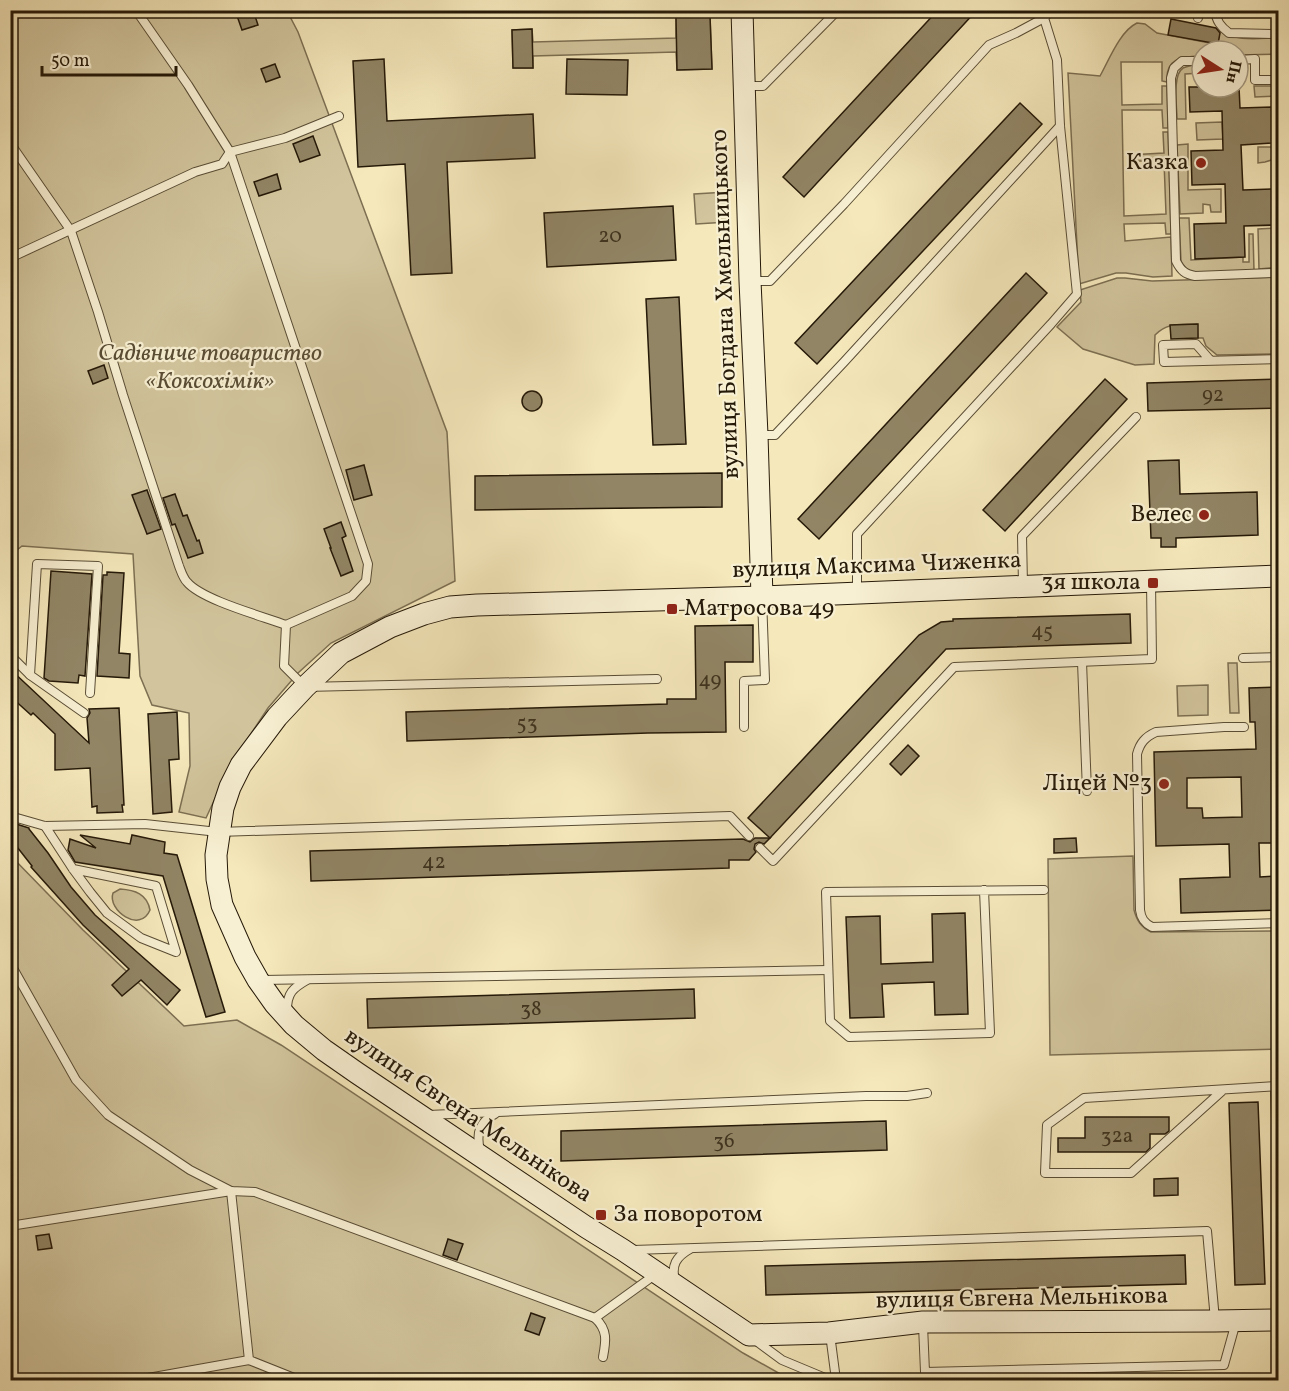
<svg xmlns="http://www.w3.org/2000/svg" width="1289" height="1391" font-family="Vollkorn,serif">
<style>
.green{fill:#d2c59d;stroke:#7c6f52;stroke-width:1.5}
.building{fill:#918565;stroke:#251908;stroke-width:1.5;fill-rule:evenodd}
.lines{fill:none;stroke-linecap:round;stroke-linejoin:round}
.lane-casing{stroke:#594d35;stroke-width:10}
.secondary-casing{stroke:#251908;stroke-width:23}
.lane{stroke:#f8f0d3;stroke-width:8}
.secondary{stroke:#f8f0d3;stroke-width:21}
.poi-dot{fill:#8f2418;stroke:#f8f0d3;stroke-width:2}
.labels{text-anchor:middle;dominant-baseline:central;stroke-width:4.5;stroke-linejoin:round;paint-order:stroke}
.number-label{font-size:21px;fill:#40341f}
.poi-label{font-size:24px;fill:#251908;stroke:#f8f0d3;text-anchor:end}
.street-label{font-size:24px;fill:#251908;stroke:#f8f0d3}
.park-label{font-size:24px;font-style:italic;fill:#594d35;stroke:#f8f0d3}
</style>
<rect width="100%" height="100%" fill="#f5e8bb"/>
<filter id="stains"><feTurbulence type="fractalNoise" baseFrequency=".00333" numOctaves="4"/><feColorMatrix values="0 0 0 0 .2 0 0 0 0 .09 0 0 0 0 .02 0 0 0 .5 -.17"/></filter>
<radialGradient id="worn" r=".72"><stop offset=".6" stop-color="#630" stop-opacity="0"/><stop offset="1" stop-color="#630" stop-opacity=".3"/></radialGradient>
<g class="green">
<polygon points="11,11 287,11 298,32 447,432 455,581 331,643 298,673 268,708 232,762 206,818 179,812 190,766 189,713 152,705 140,676 133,554 22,546 11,555"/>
<polygon points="710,16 712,69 677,70 676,52 533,56 533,68 513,68 512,30 532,29 533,42 676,38 676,17"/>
<path d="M1137,23L1145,24L1157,33L1210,43V47H1217L1220,31C1236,42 1260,38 1278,38V54L1238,55V51H1202V56C1183,57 1165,57 1167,82L1162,81V62H1121L1122,105L1162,104V86H1167L1168,128H1163L1162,110H1122L1124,216L1166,214L1164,161H1128V155L1164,153L1163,132H1168L1171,234H1166L1165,223L1124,224L1125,241L1171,237L1172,276L1153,277L1126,273H1116L1079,284L1068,73L1100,76C1109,60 1120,31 1137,23Z"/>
<path d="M1202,65V73L1185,74L1186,119H1177C1177,107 1172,75 1183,68C1189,65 1196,65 1202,65Z"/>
<polygon points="1254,86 1278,86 1278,96 1255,97"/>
<polygon points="1222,122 1223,139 1197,140 1196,123"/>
<polygon points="1188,144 1188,190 1221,189 1221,212 1211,212 1210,205 1203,204 1203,213 1180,214 1177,145"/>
<polygon points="1258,147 1278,147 1278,158 1265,162 1258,163"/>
<polygon points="727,192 728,222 696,224 694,194"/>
<path d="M1179,218H1189L1191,260L1243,257V262H1249V234H1253L1254,270C1239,271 1203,276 1190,271C1186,269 1183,265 1181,261Z"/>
<polygon points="1278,228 1278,267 1259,269 1258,229"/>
<path d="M1278,277V354L1217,355L1206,346L1203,338H1198L1197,324C1180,325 1168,322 1155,335L1154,364L1135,365L1083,349L1057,327L1081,302L1080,290L1117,278H1125L1152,281Z"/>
<polygon points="1228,663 1237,663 1239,713 1230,713"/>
<polygon points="1208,685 1208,715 1178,716 1177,686"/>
<polygon points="10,855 83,930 184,1026 237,1020 281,1045 743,1353 791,1380 11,1380"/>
<path d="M1133,856L1134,910C1137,921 1141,927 1151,932L1278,931V1049L1050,1055L1048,859Z"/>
<path d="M120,889C135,890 147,894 150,910C140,934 107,910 113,893Z"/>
</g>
<g class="building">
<polygon points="235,10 253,10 258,25 242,30"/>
<polygon points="938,10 977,10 804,197 783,177"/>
<polygon points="710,16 712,69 677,70 676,17"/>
<polygon points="1171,19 1216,28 1220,33 1218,44 1168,35"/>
<polygon points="532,29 533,68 513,68 512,30"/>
<polygon points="384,59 387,121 533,114 535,158 447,162 452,273 411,275 405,164 358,167 353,61"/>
<polygon points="567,59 628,60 627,95 566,94"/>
<polygon points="275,64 280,77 266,82 261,69"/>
<polygon points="1189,87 1239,87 1240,108 1272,107 1273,143 1241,145 1242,168 1243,190 1275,189 1276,225 1244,226 1245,257 1195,259 1194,224 1226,223 1225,184 1192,185 1191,151 1223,150 1222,111 1190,112"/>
<polygon points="1020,103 1042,124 817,364 795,343"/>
<polygon points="313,136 320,155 300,162 293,144"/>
<polygon points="277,174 281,189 259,196 254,182"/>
<polygon points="673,206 676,260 547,267 544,213"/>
<polygon points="1026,273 1047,293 819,539 798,519"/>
<polygon points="679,297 686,444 653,445 646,299"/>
<polygon points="1198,324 1198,338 1171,339 1170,325"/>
<polygon points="104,365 108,378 93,384 88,371"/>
<polygon points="1105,379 1127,399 1005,531 983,510"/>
<polygon points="1278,379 1278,408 1148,411 1147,383"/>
<circle cx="532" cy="401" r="10"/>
<polygon points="1179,460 1180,494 1257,492 1258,535 1176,538 1176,547 1161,547 1161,538 1151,538 1148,461"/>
<polygon points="364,465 372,495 354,500 346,470"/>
<polygon points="722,473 722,507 475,510 475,476"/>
<polygon points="147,490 161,529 147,534 132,495"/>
<polygon points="175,494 183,516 187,515 197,541 199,540 203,553 188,558 175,524 172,525 163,498"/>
<polygon points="341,522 346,536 342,538 353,571 341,576 330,548 331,548 324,529"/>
<polygon points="51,571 92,574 85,676 79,675 78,683 49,681 44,678"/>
<polygon points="107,572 124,573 119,653 130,654 129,678 97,676 103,575 107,575"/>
<polygon points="1130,614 1131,643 946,649 770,838 748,818 919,635 941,622 953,621 953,619"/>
<polygon points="753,625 753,662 725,662 726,732 648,733 407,741 406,712 667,704 667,699 696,699 695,626"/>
<polygon points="10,669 89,743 87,718 90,713 89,709 119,708 124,805 122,805 123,812 97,813 97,806 92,807 90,768 55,770 55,734 33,713 31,715 10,696"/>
<path d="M1278,687V843H1259L1260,877L1278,876V910L1181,913L1180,879L1230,877L1229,844L1156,846L1154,752L1256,749L1255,722H1250L1249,688ZM1241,777L1242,817L1203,818L1202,808H1187V778Z"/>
<polygon points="177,712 179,759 169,760 172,812 153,814 148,714"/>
<polygon points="908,745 919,756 901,775 890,764"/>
<polygon points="10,822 29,828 29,829 48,853 71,887 95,915 180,990 167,1005 141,980 122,996 112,985 129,969 83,925 31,867 32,866 10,838"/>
<polygon points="80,835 130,844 132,835 165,842 164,853 177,855 225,1012 206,1017 163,876 75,862 68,850 70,839 96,848"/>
<polygon points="755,838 770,838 764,844 759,842 755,844 754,849 756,852 749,860 729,860 729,868 311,881 310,851 743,839 750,842"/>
<polygon points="1076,838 1077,852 1054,853 1054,839"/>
<polygon points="965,913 968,1014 935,1015 934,982 882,984 884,1017 850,1018 846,917 880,916 881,964 933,962 932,914"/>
<polygon points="694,989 695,1018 368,1028 367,999"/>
<polygon points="1258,1102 1265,1284 1235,1285 1229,1103"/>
<polygon points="1085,1117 1169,1117 1169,1131 1165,1134 1150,1134 1150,1148 1146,1152 1058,1152 1058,1138 1085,1138"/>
<polygon points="886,1121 887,1150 561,1161 561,1131"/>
<polygon points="1178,1178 1178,1195 1154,1196 1154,1179"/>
<polygon points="49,1234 52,1248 38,1250 36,1236"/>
<polygon points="448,1239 463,1244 457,1260 443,1255"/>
<polygon points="1185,1255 1186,1284 766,1295 765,1266"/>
<polygon points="531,1313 545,1318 539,1335 525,1330"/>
</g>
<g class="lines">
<g class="lane-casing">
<g id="lane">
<polyline points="137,10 140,16 188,85 230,152 368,564 366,581 352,596 286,625"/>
<path d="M1215,10C1216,21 1221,27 1229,33L1278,34"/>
<polyline points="1198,18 1200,10"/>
<polyline points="1238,60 1255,59 1255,80 1278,80"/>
<path d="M1202,61H1182L1174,68L1171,78L1176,261C1181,271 1185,274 1195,276L1274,273L1278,272"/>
<polyline points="745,86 763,86 838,10"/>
<path d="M10,143L71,231L98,312L123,395L179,566C181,571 183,578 187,582C202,600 262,616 286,625L284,666L305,687L657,679"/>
<polyline points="10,258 195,172 222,164 230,152 285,138 339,116"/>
<polyline points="751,281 770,281 844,204 989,45 1016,33 1044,18"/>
<polyline points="1210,360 1196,344 1163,345 1164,362 1278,359"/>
<polyline points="759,435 775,435 844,362 1060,126"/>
<polyline points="1023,585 1022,536 1136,417"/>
<polyline points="857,593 857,534 1051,324 1077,294 1060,126 1057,60 1044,18 1051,10"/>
<polyline points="10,655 30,675"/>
<polyline points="1243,658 1278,657"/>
<polyline points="1082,662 1087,791"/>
<polyline points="84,713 30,675 37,564 98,566 90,693"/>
<polyline points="744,727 744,681 765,680 762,598"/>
<path d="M1244,727H1224L1156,732C1145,737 1140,743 1137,754L1140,910C1141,918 1144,923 1152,927L1278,923"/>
<polyline points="10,816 45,826 145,824 218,832 730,816 749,836"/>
<polyline points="45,826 73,869 90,892 107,913 141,938 176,952 156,886 73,869"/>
<polyline points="760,848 773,861 954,667 1152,659 1151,582"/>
<polyline points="984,890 990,1033 849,1037 830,1021 826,892 1044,890"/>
<polyline points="10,963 76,1080 108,1115 190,1170 231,1191 255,1192 595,1318 656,1274"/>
<polyline points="263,980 828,970"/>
<path d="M287,1010C287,993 293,988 307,980"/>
<polyline points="1275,1086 1278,1184"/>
<polyline points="1222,1091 1131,1173 1045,1173 1047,1125 1084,1098 1278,1086"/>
<polyline points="428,1115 866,1096 907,1096 927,1093"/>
<path d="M480,1151C476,1133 479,1122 495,1114"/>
<polyline points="10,1226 231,1191 249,1360 299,1380"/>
<polyline points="633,1250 1207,1231 1215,1320"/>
<path d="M675,1281C671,1265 676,1257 690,1249"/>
<path d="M595,1318C608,1330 606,1341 603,1357"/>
<polyline points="923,1325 925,1372 1224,1365 1236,1322"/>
<polyline points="830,1334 836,1380"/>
<polyline points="755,1340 782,1360 830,1380"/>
<polyline points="137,1380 249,1360"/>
</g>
</g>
<g class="secondary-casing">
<g id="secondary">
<polyline points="742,10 750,281 757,435 762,597"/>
<polyline points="1278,576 762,597 477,605 450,607 424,614 390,627 341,653 305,687 277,717 241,765 230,787 223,808 216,855 217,879 222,905 245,957 258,980 275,1004 294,1025 324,1050 357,1073 586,1227 623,1250 749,1335 829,1333 923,1322 1215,1321 1278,1320"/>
</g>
</g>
<use href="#lane" class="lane"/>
<use href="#secondary" class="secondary"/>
</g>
<g class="poi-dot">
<circle cx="1201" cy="163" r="6"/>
<circle cx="1204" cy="515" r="6"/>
<rect x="1147" y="577" width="12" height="12" rx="3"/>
<rect x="666" y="603" width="12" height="12" rx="3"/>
<circle cx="1164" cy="784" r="6"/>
<rect x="595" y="1209" width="12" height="12" rx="3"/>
</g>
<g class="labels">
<g class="number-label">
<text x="610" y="236">20</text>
<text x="1213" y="395">92</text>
<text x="1042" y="631">45</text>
<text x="710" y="680">49</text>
<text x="527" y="723">53</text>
<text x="434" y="862">42</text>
<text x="531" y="1009">38</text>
<text x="1117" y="1136">32а</text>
<text x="724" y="1141">36</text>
</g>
<g class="poi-label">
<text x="1189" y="163">Казка</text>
<text x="1192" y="515">Велес</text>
<text x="1141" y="583">3я школа</text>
<text x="684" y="609" text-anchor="start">Матросова 49</text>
<text x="1152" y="784">Ліцей №3</text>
<text x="613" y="1215" text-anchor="start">За поворотом</text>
</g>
<g class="street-label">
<text transform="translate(726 304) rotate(-92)">вулиця Богдана Хмельницького</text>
<text transform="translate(877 566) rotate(-2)">вулиця Максима Чиженка</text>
<text transform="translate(468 1116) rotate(34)">вулиця Євгена Мельнікова</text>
<text transform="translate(1022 1299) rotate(-1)">вулиця Євгена Мельнікова</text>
</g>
<g class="park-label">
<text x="210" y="354">Садівниче товариство<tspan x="210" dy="28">«Коксохімік»</tspan></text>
</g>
</g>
<rect width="1289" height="1391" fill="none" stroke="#f5e8bb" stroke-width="36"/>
<rect x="12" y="12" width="1265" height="1367" fill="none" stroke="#251908" stroke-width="3"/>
<rect x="18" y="18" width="1253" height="1355" fill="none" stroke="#251908" stroke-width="1.5"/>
<g transform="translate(1220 69) rotate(102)"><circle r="28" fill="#f8f0d3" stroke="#a49a82" stroke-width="1.5"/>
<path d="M0-4.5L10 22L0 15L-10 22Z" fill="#8f2418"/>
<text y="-9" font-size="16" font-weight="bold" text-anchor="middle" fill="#251908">Пн</text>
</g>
<path d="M42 66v9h134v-9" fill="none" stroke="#251908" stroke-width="3"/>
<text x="51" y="66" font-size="18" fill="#251908" stroke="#f8f0d3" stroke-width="4.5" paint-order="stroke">50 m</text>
<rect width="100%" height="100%" filter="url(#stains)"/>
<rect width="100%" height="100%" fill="url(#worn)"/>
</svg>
